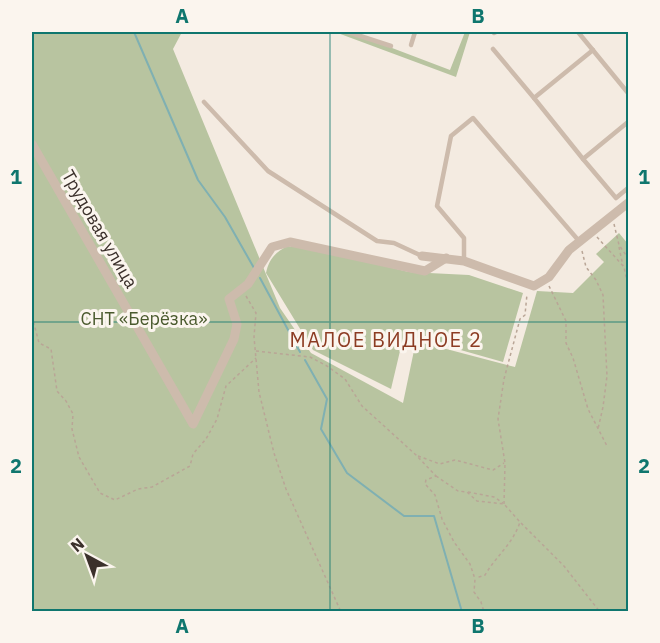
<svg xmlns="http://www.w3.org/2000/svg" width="660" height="643" font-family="'IBM Plex Sans',sans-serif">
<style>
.green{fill:#b8c4a0}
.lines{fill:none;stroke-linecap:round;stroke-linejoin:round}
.stream{stroke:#7fb0b2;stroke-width:2}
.path{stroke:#b9a596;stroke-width:1.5;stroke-dasharray:3 3;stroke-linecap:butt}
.service{stroke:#cdbbac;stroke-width:4.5}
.minor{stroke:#cdbbac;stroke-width:9}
.grid{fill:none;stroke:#0f766e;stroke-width:1.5;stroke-opacity:0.55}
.labels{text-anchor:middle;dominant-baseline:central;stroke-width:6;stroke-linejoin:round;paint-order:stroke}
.street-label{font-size:18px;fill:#3b302b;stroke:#fbf5ee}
.park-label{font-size:18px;fill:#4a5a2e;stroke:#fbf5ee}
.neighbourhood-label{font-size:20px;letter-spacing:1.5px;fill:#8c3b22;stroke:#fbf5ee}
.neatline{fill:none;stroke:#0f766e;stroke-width:2}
.grid-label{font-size:20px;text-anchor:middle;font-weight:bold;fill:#0f766e}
</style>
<rect width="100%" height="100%" fill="#f4ebe1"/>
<g class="green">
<polygon points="32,32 182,32 173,49 280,308 311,353 403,403 416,341 515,367 537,291 573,293 604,262 596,254 619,233 628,244 628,611 32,611"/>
<polygon points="335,32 350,32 450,70 465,32 470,32 456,77"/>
<path d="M287,246L319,250L409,272L469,275L523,293L503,362L404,334L391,389L313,350L266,273C269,259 275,253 287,246Z"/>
</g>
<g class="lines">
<g class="stream">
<polyline points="134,32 198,180 225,217 254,268"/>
<polyline points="260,278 300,352"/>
<polyline points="305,360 327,399 321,429 347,473 404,516 434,516 462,612"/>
</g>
<g class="path">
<polyline points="614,224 619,245 628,258"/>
<polyline points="597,237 624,267 628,286"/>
<polyline points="619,247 623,266"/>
<polyline points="582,251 586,267 596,280 603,295 607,376 603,407 598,429"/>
<polyline points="549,286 566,321 566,343 573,358 588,409 607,446"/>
<polyline points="246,296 256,313 254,337 259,392 274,453 286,489 341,612"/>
<polyline points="32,316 39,343 51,349 57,391 66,401 73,414 72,429 79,457 100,493 115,500 138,489 152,487 190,466 193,454 206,439 217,419 226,386 256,358"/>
<polyline points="256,351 310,357 327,366 345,379 362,406 416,455 436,476 426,480 425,484 435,495 442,519 454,542 470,564 475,579 474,592 481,602 484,612"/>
<polyline points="418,456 440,464 455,460 493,470 504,463"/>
<path d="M436,476L458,491L467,492L477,501L504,504L520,522C513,544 496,556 485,575L476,578"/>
<polyline points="468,492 494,497 503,503"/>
<polyline points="504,504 505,463 498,419 504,379 520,319 525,315 527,294"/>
<polyline points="521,523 564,566 600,612"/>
</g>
<g class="service">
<polyline points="348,32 391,46"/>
<polyline points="578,32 628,93"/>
<polyline points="494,33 496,32"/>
<polyline points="411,45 415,32"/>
<polyline points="493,49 534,98"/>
<polyline points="204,102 268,171 377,241 394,243 422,256"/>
<polyline points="628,122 583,159 616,198 628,188"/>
<polyline points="583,159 534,98 593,50"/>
<polyline points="464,261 464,238 437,206 451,136 473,118 579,241"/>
</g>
<g class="minor">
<polyline points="32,144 193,424 234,339 237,324 229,299 248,284 272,247 290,242 425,271 446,258"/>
<polyline points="422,256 464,261 534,286 549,277 569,250 628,203"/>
</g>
</g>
<path class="grid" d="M330,32V612M32,322H628"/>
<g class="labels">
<g class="street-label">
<text transform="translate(100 229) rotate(60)">Трудовая улица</text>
</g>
<g class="park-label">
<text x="144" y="318">СНТ «Берёзка»</text>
</g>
<g class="neighbourhood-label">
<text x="386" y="339">МАЛОЕ ВИДНОЕ 2</text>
</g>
</g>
<rect width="660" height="643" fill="none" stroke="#fbf5ee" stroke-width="66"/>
<g transform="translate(87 556) rotate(319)" stroke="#fbf5ee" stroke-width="4.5" paint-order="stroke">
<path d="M0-4.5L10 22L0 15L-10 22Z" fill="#3b302b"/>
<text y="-9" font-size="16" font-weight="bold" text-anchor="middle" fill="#3b302b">N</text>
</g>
<rect x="33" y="33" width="594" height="577" class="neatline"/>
<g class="grid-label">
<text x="182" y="23">A</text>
<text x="478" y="23">B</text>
<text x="16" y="184">1</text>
<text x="644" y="184">1</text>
<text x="16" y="473">2</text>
<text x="644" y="473">2</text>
<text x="182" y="633">A</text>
<text x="478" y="633">B</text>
</g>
</svg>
